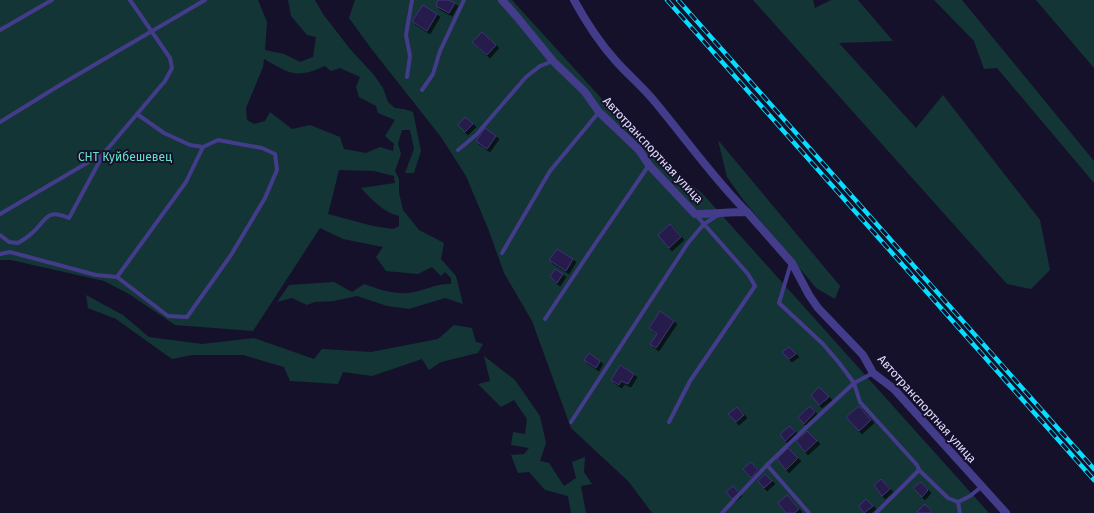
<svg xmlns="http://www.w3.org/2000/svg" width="1094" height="513" font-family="'Fira Sans',sans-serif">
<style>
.green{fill:#143535;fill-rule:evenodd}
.building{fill:#281d4c;stroke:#402f78;filter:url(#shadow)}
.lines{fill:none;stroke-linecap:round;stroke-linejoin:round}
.lane{stroke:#423c8a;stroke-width:4}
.street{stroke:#423c8a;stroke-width:8}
.rail-casing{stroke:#07ddff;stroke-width:4.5}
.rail{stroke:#16112b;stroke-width:3;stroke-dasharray:9;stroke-linecap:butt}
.labels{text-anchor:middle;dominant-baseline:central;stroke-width:4;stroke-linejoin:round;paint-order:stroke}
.street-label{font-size:12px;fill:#e1dbff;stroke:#16112b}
.park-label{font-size:12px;fill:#64e2c7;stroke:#16112b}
</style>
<defs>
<filter id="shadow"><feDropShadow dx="3" dy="3" stdDeviation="0" flood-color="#0009"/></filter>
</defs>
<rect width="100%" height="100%" fill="#16112b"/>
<g class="green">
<path d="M0,0H258L267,22L265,50L284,54L300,62L313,57L316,37L307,35L291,16L288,0H315L323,14L350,49L374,75L383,88L388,102L395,108L404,109L413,112L421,151L414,173H405L414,149L410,130H402L398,144L401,154L395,171L399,179V193L403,210L419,230L444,243L441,259L456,276L463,304L445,298L409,309L387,306L357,296L334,301L315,302L307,305L292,298L277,302L289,285L334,282L352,292L364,284C378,289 392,294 407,293C422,292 436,283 451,284V278L445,272L441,276L432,267L418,274L386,271L376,257L383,247L343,239L320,228L253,331L175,325L129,294L104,281L11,260H0ZM264,59C291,74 295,79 325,66L331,71L340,68L360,77L356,87L359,97L376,106L378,113L395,120L385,136L394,144L393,151L380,147L366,153L344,149L340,137L310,125L292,129L270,112L265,121L254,124L247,120L246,108L263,67ZM339,170L374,171L394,176L395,183L361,188C372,200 383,212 399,216V226L393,229L373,226L328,214Z"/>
<polygon points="355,0 512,0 661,164 701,192 989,513 652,513 629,482 571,428 532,321 504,273 489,231 466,176 441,137 370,47 349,18"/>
<polygon points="753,0 813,0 815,8 831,0 858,0 893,41 839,43 916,128 943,95 1040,220 1050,270 1031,289 1007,284"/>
<polygon points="934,0 962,0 1094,161 1094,183 997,68 984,69 974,41"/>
<polygon points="1036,0 1094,0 1094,68"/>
<polygon points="718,140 840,286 835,299 816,288 744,201 727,177"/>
<polygon points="86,295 123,315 149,337 202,344 254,338 314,359 322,349 371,352 438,339 454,325 472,328 476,342 483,344 478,353 441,362 429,370 422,359 372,376 343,372 338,384 290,381 284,367 243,355 192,355 172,359 116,319 88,308"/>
<polygon points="484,356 515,380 540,416 546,443 540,461 549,463 564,486 576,478 572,462 585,457 584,472 592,484 581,486 586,513 571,513 568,496 545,490 529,472 518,473 511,455 524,454 529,448 511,445 513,432 525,434 527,419 514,400 501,407 478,384 490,381"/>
</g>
<g class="building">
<polygon points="438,0 448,0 455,3 449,13 436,6"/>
<polygon points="423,5 437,14 427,31 412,21"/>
<polygon points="482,32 496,45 487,55 472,42"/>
<polygon points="465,117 473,124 465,132 458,125"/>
<polygon points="485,128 496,136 487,149 476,141"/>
<polygon points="670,224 681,237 669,248 658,235"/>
<polygon points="557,249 573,259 566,271 549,260"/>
<polygon points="555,269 563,274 557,283 550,277"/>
<polygon points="660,311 674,321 656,348 650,344 657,334 649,328"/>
<polygon points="789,347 796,354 789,359 782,352"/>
<polygon points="589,353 600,361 596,368 584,360"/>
<polygon points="620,365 634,374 628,384 621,381 619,385 611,380"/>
<polygon points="819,387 829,397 819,405 811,395"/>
<polygon points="810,406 815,412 804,424 798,417"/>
<polygon points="859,406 871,420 859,431 846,417"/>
<polygon points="737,407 744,415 736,422 728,414"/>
<polygon points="790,426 795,432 785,441 780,434"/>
<polygon points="807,431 817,441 805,452 796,441"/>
<polygon points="788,448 798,458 786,470 777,459"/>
<polygon points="751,462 758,470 751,478 743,469"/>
<polygon points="765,474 772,481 764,488 758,481"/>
<polygon points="881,479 890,489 882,496 874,485"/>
<polygon points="921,482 928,490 922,497 913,488"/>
<polygon points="733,486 739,493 732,499 726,492"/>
<polygon points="787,495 799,509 794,513 786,513 778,503"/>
<polygon points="866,499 873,506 864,513 859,506"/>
<polygon points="925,504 933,513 916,513"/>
</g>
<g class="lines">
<g class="lane">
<polyline points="0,30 52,0"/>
<polyline points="407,77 410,56 406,35 412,0"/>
<polyline points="422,90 433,74 440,51 464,0"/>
<polyline points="0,122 60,85 205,0"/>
<polyline points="458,150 476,135 526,77 540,66 553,61"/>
<polyline points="0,214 104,153 165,81 172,68 170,58 130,0"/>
<path d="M0,235L9,242L18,243C23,240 28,237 32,233C47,220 45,208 69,218L104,153"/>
<polyline points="502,253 550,171 599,112"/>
<polyline points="0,254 10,252 96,275 117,277 168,316 187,317 231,255 265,198 277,170 275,154 262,148 218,140 203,147 190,145 164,133 137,114"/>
<polyline points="791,263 779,303 823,344 840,364 854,383 860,402 917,465 919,470"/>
<polyline points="117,277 186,182 203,147"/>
<polyline points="545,319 593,247 649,165"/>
<polyline points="571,422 688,243 704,224 718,215"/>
<polyline points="669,422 690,381 755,286 748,274 696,215"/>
<polyline points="767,465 809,513"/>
<polyline points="958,502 960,513"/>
<polyline points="722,513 767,465 812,422 854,383 873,373"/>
<polyline points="876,513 919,470 948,498 958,502 970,496 981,487"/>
</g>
<g class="street">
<path d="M502,0L517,17L553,61L585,92L599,112L639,150L649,165L695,214C712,214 730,212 747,212L792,263L809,295L818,308L863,355L873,373L894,389L1006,513"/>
<path d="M574,0C586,22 599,42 615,60C628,75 643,87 655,102C686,139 713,178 747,212"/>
</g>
<g class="rail-casing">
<g id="rail">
<polyline points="667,0 1094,480"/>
<polyline points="678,0 1094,469"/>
</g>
</g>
<use href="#rail" class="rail"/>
</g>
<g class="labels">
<g class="street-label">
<text transform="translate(653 150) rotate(47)">Автотранспортная улица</text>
<text transform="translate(927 409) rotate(48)">Автотранспортная улица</text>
</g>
<g class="park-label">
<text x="125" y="157">СНТ Куйбешевец</text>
</g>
</g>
</svg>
